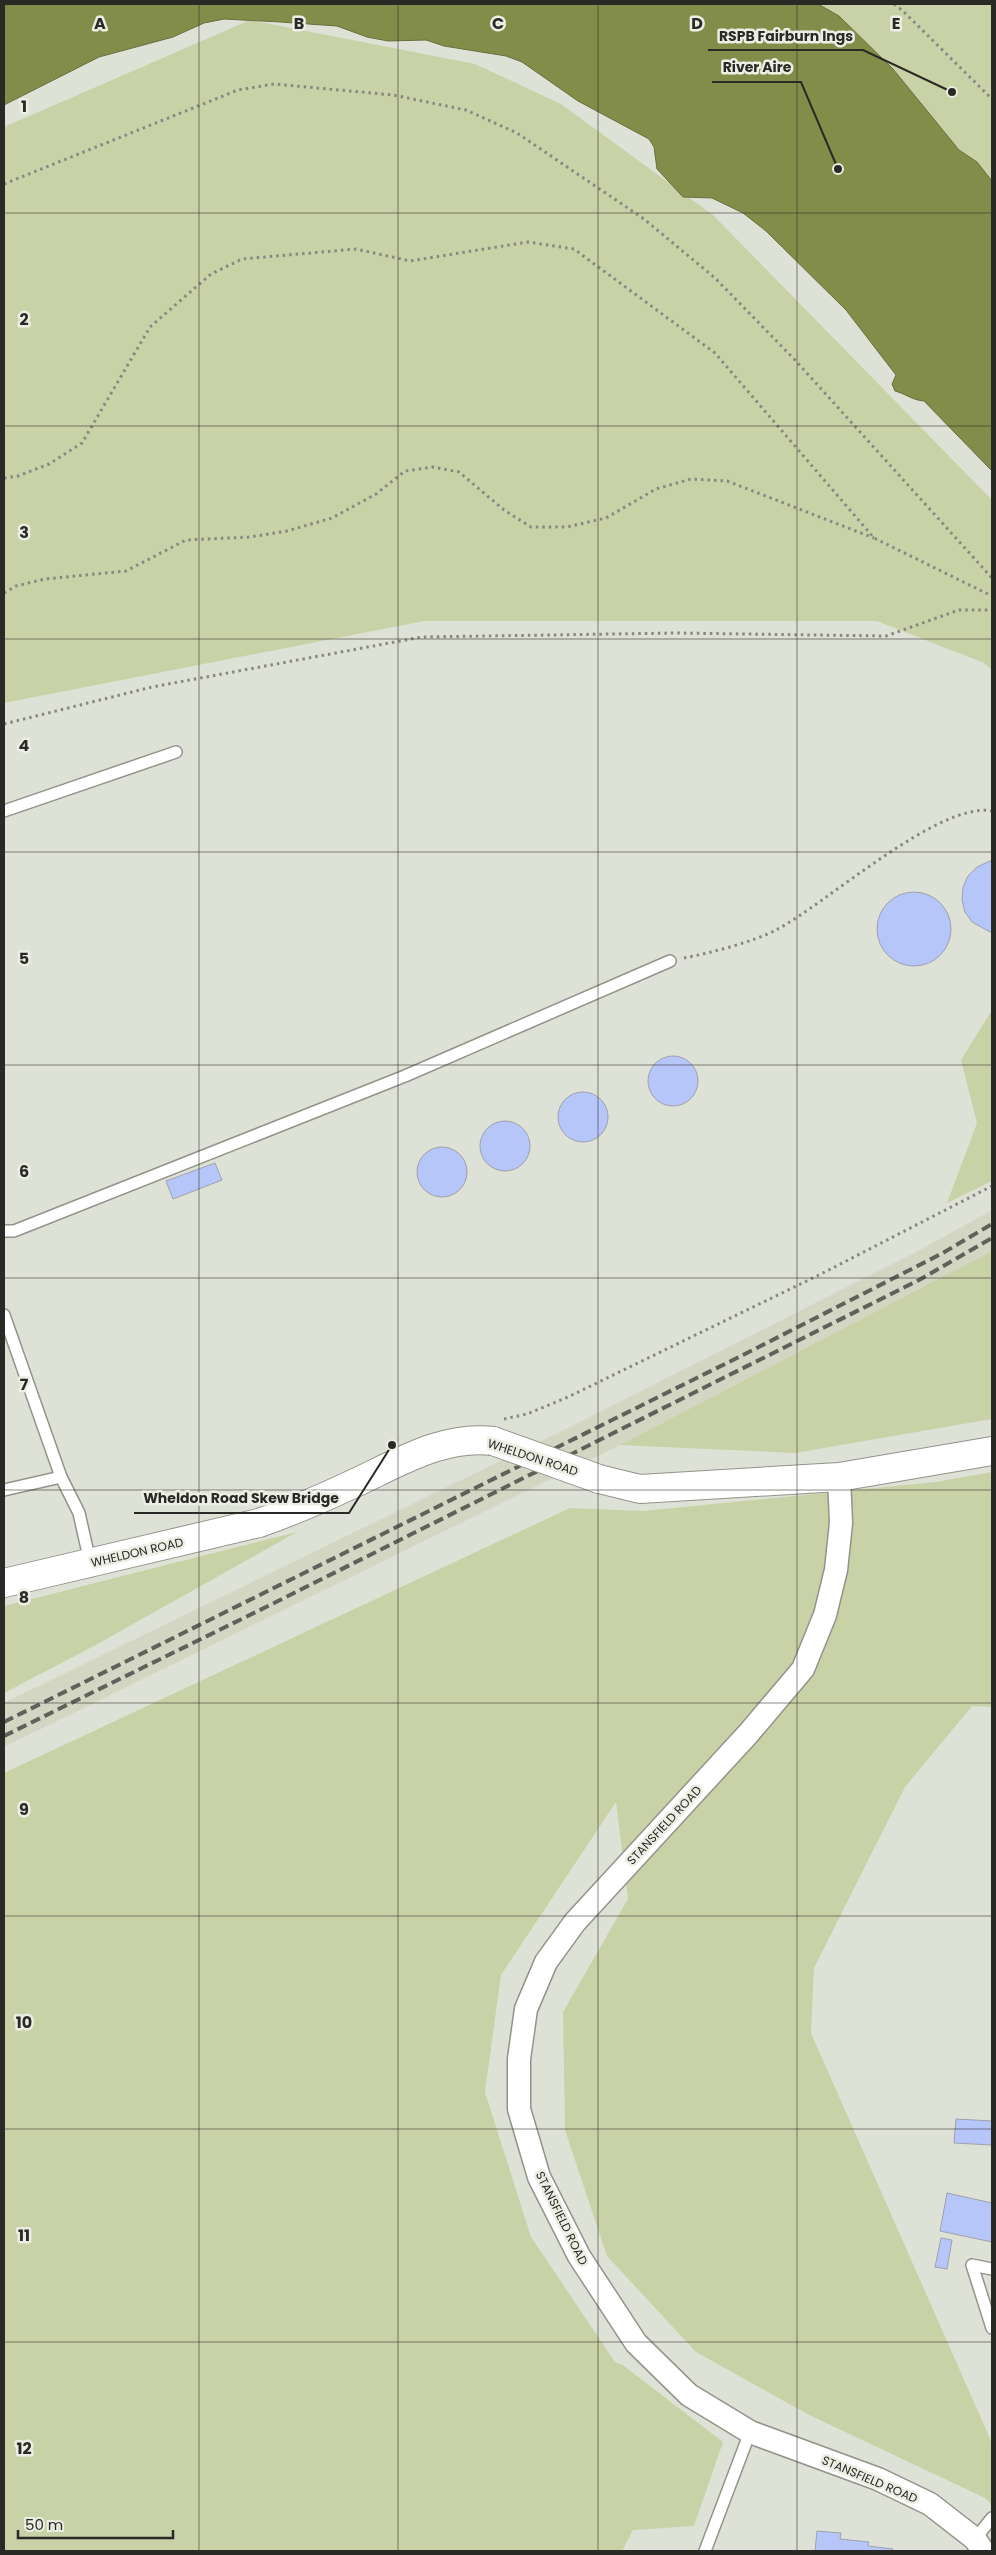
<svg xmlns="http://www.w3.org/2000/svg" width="996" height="2555" font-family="Poppins,sans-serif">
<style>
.built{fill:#d2d6c3}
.green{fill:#c9d2a7}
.water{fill:#828d4a;stroke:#676f3f}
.building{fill:#b7c6f9;stroke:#9ea1ac}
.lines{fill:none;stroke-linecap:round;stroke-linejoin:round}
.lane-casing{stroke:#92948a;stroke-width:14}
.street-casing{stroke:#92948a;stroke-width:25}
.secondary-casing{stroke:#92948a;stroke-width:30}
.path{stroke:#878981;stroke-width:3;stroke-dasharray:2.5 4;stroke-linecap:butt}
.lane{stroke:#fff;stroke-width:11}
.street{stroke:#fff;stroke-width:22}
.secondary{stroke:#fff;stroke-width:28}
.rail{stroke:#5f615a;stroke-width:4;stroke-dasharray:10 5;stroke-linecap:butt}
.secondary-bridge-casing{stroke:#92948a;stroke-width:30;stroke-linecap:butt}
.secondary-bridge{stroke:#fff;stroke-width:28}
.grid{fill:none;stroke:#292a25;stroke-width:1;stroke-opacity:0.55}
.labels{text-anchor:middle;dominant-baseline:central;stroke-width:5;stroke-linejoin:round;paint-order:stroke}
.street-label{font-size:12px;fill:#292a25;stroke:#ebeee2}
.grid-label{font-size:16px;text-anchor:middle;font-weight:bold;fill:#292a25;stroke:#ebeee2;stroke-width:5;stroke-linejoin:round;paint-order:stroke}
.leader{fill:none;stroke:#292a25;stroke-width:2}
.callout-dot{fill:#292a25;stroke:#ebeee2;stroke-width:2}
.callout-label{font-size:14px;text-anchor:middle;font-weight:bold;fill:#292a25;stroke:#ebeee2;stroke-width:5;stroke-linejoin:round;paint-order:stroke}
</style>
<rect width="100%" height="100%" fill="#dee1d5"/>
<polygon class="built" points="992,1210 992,1251 620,1445 4,1747 4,1703 566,1429 920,1250"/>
<g class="green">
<polygon points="818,4 992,4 992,181 977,162 959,150 893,69 839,16"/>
<polygon points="250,20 475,64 561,104 713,215 992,500 992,670 984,663 877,621 424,621 4,703 4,127"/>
<polygon points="992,1010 992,1181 947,1203 977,1123 961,1060"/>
<polygon points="992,1251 992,1419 795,1453 620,1445"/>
<polygon points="992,1472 992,1707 972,1706 905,1787 814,1968 811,2033 992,2443 992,2505 985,2498 807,2414 696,2352 607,2256 565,2130 563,2012 628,1899 616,1802 501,1975 485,2092 531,2237 615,2362 624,2366 723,2442 694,2526 633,2530 622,2551 4,2551 4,1773 570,1508 643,1511 936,1482"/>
<polygon points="297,1532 94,1646 4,1693 4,1606"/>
</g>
<path class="water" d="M4,4H818L839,16L893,69L959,150L977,162L992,181V471L924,401C912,400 906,394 895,391L892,384L896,375L846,310L766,231L743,213L712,198L683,197L657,169L654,147L649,139L578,101L522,62L506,56L444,46L426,40L388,41L367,37L337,26L280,22L224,19L204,23L173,37L99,57L4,105Z"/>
<g class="building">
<polygon points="992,860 992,933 972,922 965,912 962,900 963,887 968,876 977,867"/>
<circle cx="914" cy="929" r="37"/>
<circle cx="673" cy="1081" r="25"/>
<circle cx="583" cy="1117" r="25"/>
<circle cx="505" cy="1146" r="25"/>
<circle cx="442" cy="1172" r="25"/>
<polygon points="215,1163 222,1180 173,1199 166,1181"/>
<polygon points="956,2119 992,2121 992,2145 954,2143"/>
<polygon points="947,2193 992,2203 992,2242 940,2231"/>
<polygon points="941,2238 952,2240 947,2269 935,2267"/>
<polygon points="817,2531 841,2533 840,2539 869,2542 868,2546 893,2549 892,2551 815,2551"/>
</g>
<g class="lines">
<g class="lane-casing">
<g id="lane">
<polyline points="4,811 176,752"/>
<polyline points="4,1231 14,1231 405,1076 670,961"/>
<polyline points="4,1315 61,1477 79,1513 90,1562"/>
<polyline points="4,1490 61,1477"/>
<polyline points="992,2269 972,2265 992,2328"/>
<polyline points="975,2539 992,2518"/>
<polyline points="705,2551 750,2432"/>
</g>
</g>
<g class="street-casing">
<polyline id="street" points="839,1477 841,1523 836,1570 825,1615 803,1669 748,1734 575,1922 546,1962 526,2009 519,2059 519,2109 539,2177 579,2256 636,2343 689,2395 750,2432 878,2479 930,2504 975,2539 983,2551"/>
</g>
<g class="secondary-casing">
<g id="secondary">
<polyline points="599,1479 640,1489 839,1477 992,1451"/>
<path d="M4,1583L259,1523C291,1512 323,1498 355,1483C398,1463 443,1435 493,1441"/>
</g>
</g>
<g class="path">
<polyline points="894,4 903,11 992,99"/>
<polyline points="4,184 238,90 274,84 393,95 466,110 517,133 644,219 715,278 795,360 992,578"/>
<polyline points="4,478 18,476 49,464 82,443 150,327 211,274 242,259 356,249 410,261 528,242 574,249 715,353 874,538 992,596"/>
<polyline points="4,593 16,586 45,579 126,571 186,540 250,537 287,531 332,518 376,494 405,471 433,467 459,472 504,510 531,527 567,527 606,518 656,489 691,479 727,481 874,538"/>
<polyline points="4,724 152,687 422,637 676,633 886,636 959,610 992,610"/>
<path d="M684,958C710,953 753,942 776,930C826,904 939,801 992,811"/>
<polyline points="504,1419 527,1414 568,1397 819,1275 992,1186"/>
</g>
<use href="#lane" class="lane"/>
<use href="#street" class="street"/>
<use href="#secondary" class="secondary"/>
<g class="rail">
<polyline points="4,1722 743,1355 941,1254 992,1224"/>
<polyline points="4,1736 266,1607 919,1280 992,1238"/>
</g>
<g class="secondary-bridge-casing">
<polyline id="secondary-bridge" points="493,1441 599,1479"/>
</g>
<use href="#secondary-bridge" class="secondary-bridge"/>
</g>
<path class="grid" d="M199,4V2551M398,4V2551M598,4V2551M797,4V2551M4,213H992M4,426H992M4,639H992M4,852H992M4,1065H992M4,1278H992M4,1490H992M4,1703H992M4,1916H992M4,2129H992M4,2342H992"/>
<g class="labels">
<g class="street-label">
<text transform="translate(533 1457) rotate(18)">WHELDON ROAD</text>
<text transform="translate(137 1552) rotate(-13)">WHELDON ROAD</text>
<text transform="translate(664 1825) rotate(-47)">STANSFIELD ROAD</text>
<text transform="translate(562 2218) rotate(64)">STANSFIELD ROAD</text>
<text transform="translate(870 2479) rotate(23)">STANSFIELD ROAD</text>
</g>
</g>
<g class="grid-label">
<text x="100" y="29">A</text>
<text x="299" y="29">B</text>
<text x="498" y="29">C</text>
<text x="697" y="29">D</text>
<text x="896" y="29">E</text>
<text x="24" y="112">1</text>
<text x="24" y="325">2</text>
<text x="24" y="538">3</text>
<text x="24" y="751">4</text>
<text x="24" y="964">5</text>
<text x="24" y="1177">6</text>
<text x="24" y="1390">7</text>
<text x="24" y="1603">8</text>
<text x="24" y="1815">9</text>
<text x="24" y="2028">10</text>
<text x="24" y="2241">11</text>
<text x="24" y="2454">12</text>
</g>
<path class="leader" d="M952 92L863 50H708M838 169L801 82H712M392 1445L349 1513H134"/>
<g class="callout-dot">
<circle cx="952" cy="92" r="5"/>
<circle cx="838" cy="169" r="5"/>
<circle cx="392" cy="1445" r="5"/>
</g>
<g class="callout-label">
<text x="786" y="41">RSPB Fairburn Ings</text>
<text x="757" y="72">River Aire</text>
<text x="241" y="1503">Wheldon Road Skew Bridge</text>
</g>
<rect width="996" height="2555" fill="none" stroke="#292a25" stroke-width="10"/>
<path d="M18 2530v8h155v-8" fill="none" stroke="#292a25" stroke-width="2.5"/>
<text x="25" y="2530" font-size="15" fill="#292a25" stroke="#ebeee2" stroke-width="4" paint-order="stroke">50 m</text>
</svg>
